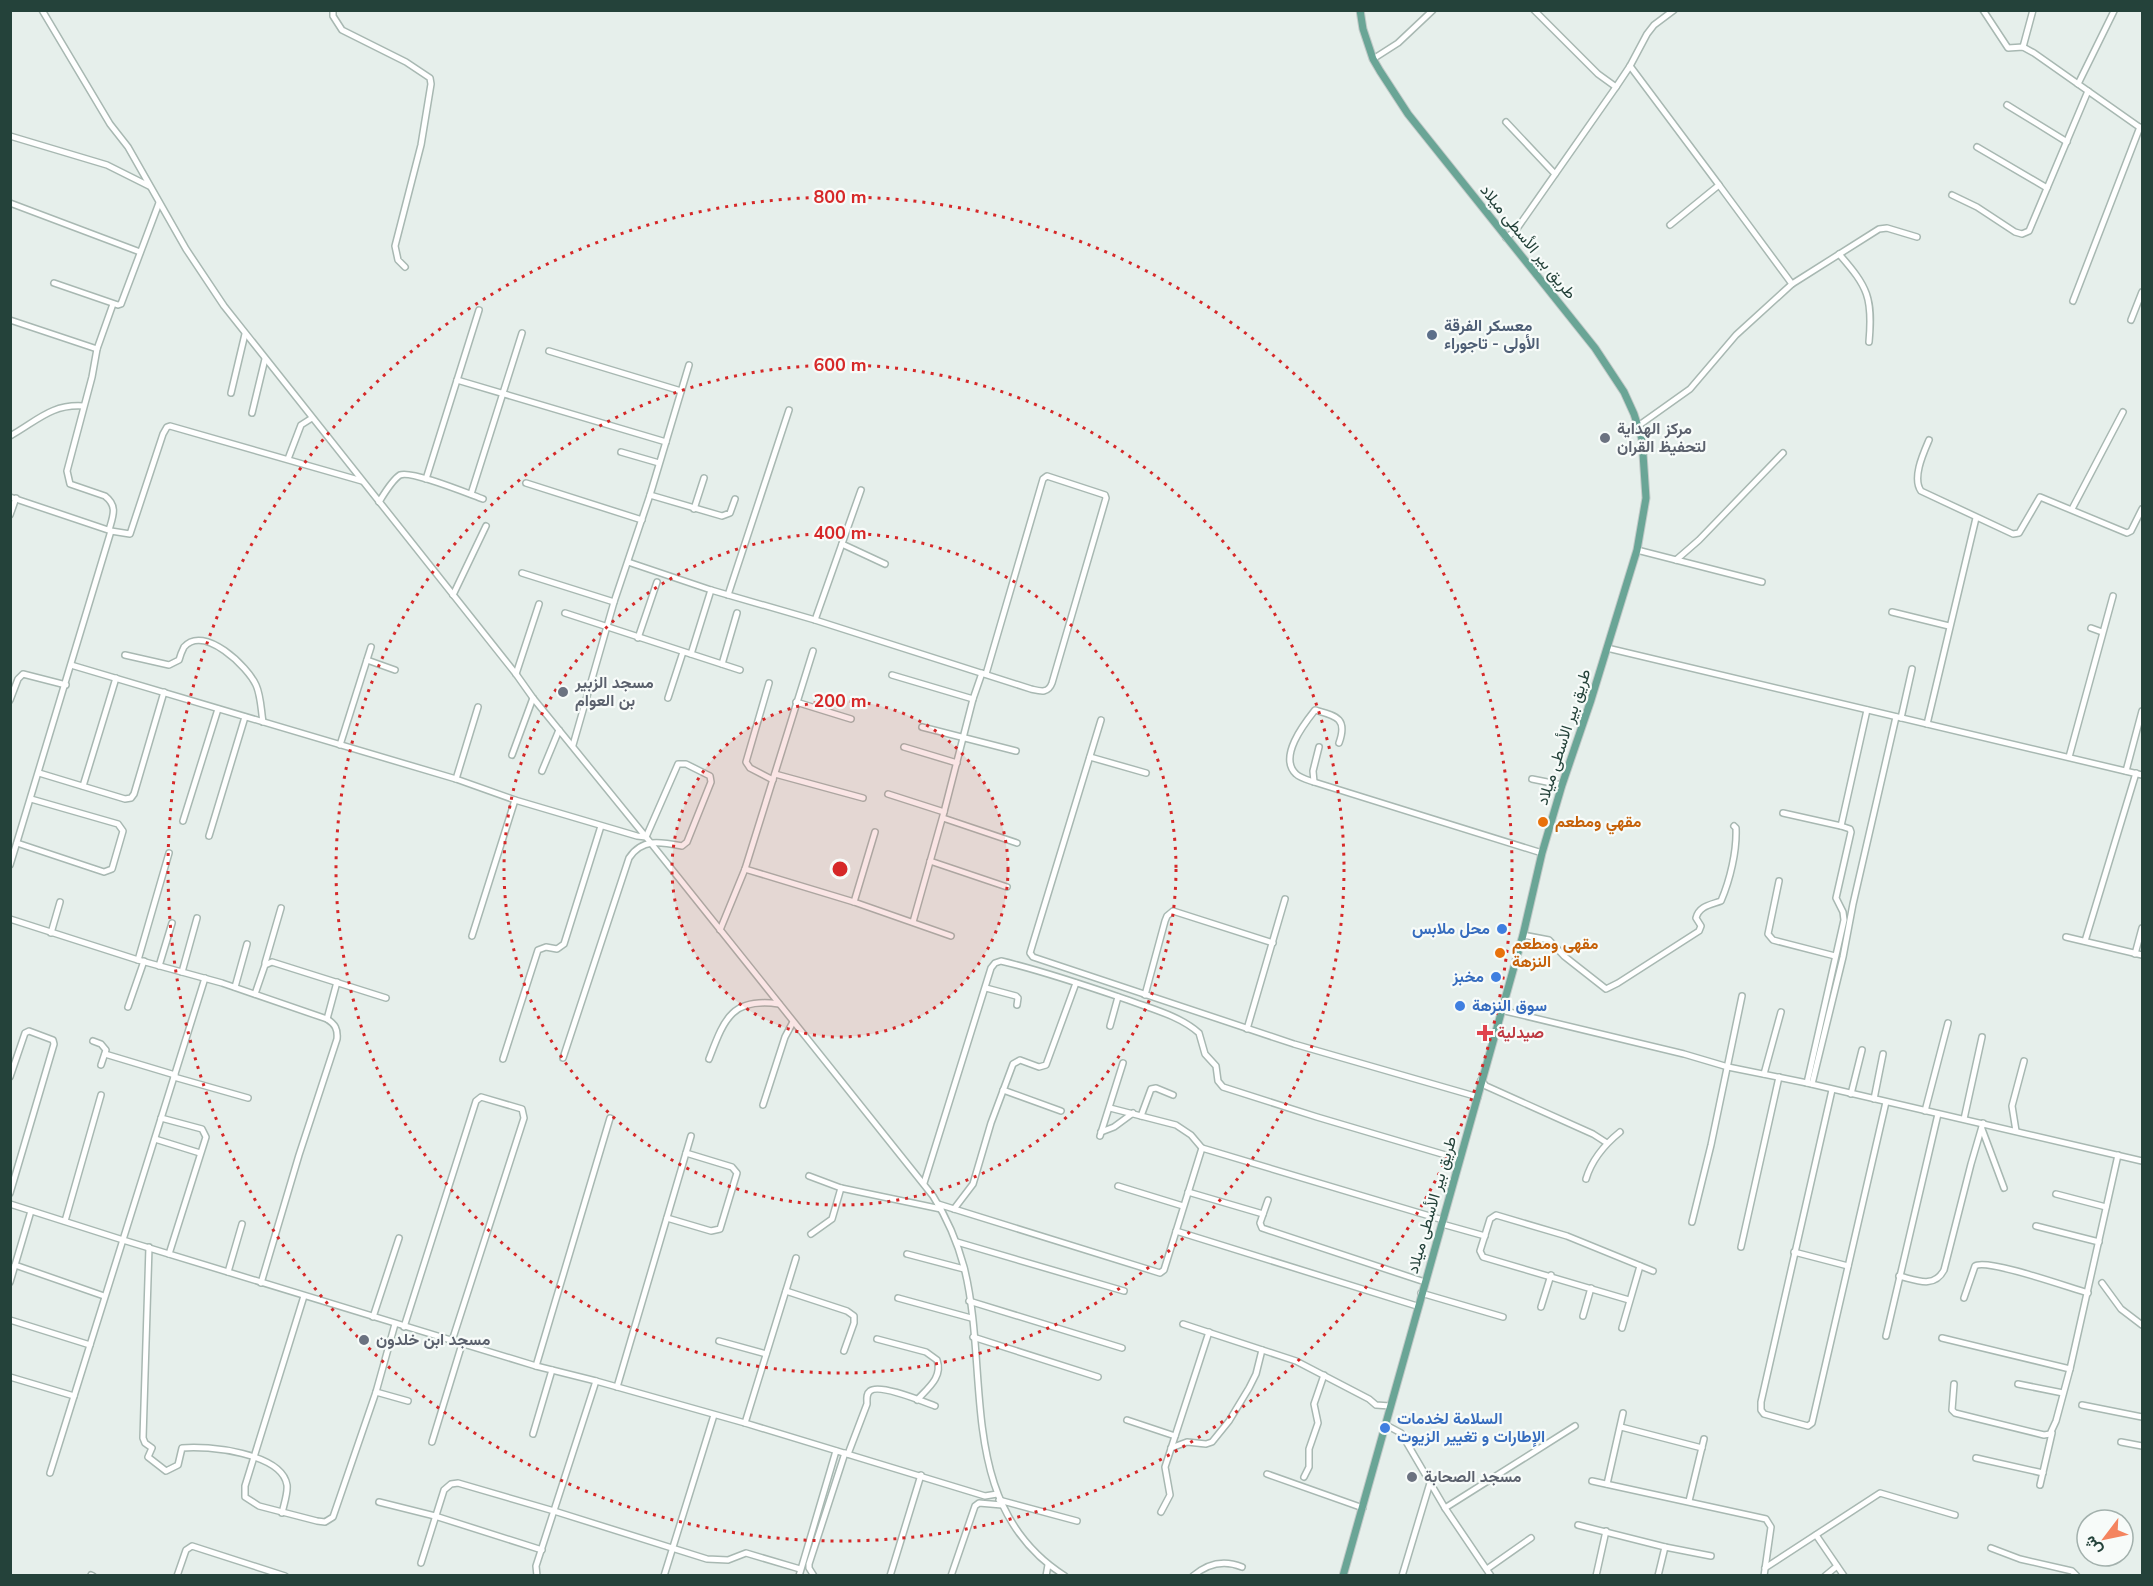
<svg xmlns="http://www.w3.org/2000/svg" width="2153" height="1586" font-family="'Nunito Sans',Vazirmatn,sans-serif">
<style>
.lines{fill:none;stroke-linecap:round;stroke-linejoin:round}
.minor-casing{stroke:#a8b8b2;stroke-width:8}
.major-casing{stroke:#c2cac8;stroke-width:9}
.minor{stroke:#fff;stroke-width:5}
.major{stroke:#6aa596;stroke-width:7}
.ring{fill:none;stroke:#d62828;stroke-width:3;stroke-dasharray:3 6}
.service-dot{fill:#5c6f8a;stroke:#f7fbf9;stroke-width:2}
.worship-dot{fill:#6b7280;stroke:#f7fbf9;stroke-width:2}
.food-dot{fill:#e8710a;stroke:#f7fbf9;stroke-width:2}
.shop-dot{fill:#3f7fe0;stroke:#f7fbf9;stroke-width:2}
.health-dot{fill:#e0444e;stroke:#f7fbf9;stroke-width:2}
.labels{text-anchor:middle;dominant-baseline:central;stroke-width:4.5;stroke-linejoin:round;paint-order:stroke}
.street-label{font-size:16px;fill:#24423a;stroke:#f7fbf9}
.service-label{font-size:16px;font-weight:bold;fill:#4e5e75;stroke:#f7fbf9;text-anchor:start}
.worship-label{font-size:16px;font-weight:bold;fill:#5b616d;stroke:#f7fbf9;text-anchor:start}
.food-label{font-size:16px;font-weight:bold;fill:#c56008;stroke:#f7fbf9;text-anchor:start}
.shop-label{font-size:16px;font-weight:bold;fill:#366cbe;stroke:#f7fbf9;text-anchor:end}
.health-label{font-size:16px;font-weight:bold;fill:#be3a42;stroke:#f7fbf9;text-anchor:start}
.centre{fill:#d62828;stroke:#f7fbf9;stroke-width:3}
.ring-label{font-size:18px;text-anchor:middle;font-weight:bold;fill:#d62828;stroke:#f7fbf9;stroke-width:4.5;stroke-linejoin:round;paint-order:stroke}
</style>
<rect width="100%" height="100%" fill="#e6efeb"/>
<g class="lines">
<g class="minor-casing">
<g id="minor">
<path d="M42,10L110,124L128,147L186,249L224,306L516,674L533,698L650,842L933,1196C947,1218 957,1241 964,1267C991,1374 955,1506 1065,1576"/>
<polyline points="333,10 333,16 342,30 406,62 430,78 431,84 421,145 395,246 398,260 405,267"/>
<polyline points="1534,10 1598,74 1616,87"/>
<polyline points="1983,10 2008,48 2023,47 2034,53 2142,129"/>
<polyline points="2023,47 2033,10"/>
<polyline points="1373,59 1398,43 1433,10"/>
<polyline points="1630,66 1719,185 1670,225"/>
<polyline points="2078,84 2114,11"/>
<polyline points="2007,105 2067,142"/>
<polyline points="1506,122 1555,174"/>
<polyline points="10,136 107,165 149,186"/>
<polyline points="1977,147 2047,188"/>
<polyline points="1719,185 1792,284 1879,229 1887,228 1917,237"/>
<polyline points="1952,195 1977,207 2015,232 2022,234 2029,231 2088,91"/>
<polyline points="10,203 140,252"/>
<polyline points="1506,238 1516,230 1616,87 1630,66 1647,34 1654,25 1674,10"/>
<path d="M1839,254C1868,287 1873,298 1869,342"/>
<polyline points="54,283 118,305 121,304 159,203"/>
<polyline points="2073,301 2140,127"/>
<polyline points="10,320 97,349"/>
<polyline points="2131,320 2142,292"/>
<polyline points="549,351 681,391"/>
<polyline points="457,380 666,442"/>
<polyline points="231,393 245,334"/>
<polyline points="252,413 265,359"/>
<polyline points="1638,426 1690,389 1736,335 1792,284"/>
<path d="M10,436C37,421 51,404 83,406"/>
<path d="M1929,440C1923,454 1912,478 1921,491L2013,534L2019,533L2040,497L2127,533L2131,531L2142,509"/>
<polyline points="621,452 659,463"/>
<polyline points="288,459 301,425 312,418"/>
<polyline points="426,479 479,310"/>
<polyline points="526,483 642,520"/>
<polyline points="471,494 522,333"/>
<polyline points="650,495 722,516 730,513 735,499"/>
<polyline points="10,497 111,531 130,534 163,434 167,427 170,426 362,481"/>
<path d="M379,502C384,494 392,480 400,475C411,470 469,494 483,499"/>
<polyline points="694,509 704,478"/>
<polyline points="2072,509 2123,412"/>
<polyline points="10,515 16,498"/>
<path d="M109,530C113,516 118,506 105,496L70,484L67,471L92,377L97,349L113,304"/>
<polyline points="842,544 885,564"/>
<polyline points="1637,550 1762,582"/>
<polyline points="1676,560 1699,540 1783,453"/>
<path d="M628,562L711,590L815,620L1031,689C1040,691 1048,694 1052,683L1106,498L1105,495L1047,476L1043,479L986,674"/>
<polyline points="522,573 614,602"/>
<polyline points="453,595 486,526"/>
<polyline points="728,595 789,410"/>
<polyline points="1892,612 1949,626"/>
<polyline points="565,613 740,670"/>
<polyline points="815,620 861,490"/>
<polyline points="2091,628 2102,632"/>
<polyline points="638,638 657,582"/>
<polyline points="1607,648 2142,775"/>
<polyline points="691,654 711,590"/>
<path d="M125,655L169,665L179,660C180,656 182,651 184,647C204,624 248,667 256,685C261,696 261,710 263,722"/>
<polyline points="367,660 395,670"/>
<polyline points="722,664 737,613"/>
<path d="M71,665L456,779L515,800L637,836L646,837L678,764H686L710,776L711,782L687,842L682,846C661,842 642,838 629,858L563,1058"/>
<polyline points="516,674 539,604"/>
<polyline points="892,675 973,699"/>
<polyline points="769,683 746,762 750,768 773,780"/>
<polyline points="668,698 683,652"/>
<polyline points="10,700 18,679 23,674 66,685"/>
<polyline points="796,702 851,719"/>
<polyline points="1901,718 1912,669"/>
<polyline points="1101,720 1033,943 1030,953 1033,957 1294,1044 1478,1097"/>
<polyline points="1927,724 1976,518"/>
<polyline points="922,727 1016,751"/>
<path d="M1339,743C1348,718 1336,716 1315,710C1304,724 1278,757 1296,774C1300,778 1308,780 1314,782L1542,853"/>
<polyline points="340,745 371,647"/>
<polyline points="573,745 614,602 650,495 689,365"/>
<polyline points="904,747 957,763"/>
<polyline points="512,755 533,698"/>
<polyline points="1090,757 1146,773"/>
<polyline points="2069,757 2113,596"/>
<polyline points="542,771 559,730"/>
<polyline points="2126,771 2142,711"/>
<polyline points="39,773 125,799 131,798 134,794 164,692"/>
<polyline points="775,774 863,798"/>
<polyline points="456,779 478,707"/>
<polyline points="1532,779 1562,785"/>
<polyline points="1314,782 1313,771 1319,747"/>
<polyline points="83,786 116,678"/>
<polyline points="888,794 944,812"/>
<polyline points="1783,813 1841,826 1867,710"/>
<polyline points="943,818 1017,843"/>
<polyline points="183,821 218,709"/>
<polyline points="209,836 245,717"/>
<polyline points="17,843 104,872 112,869 123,831 118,824 31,799"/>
<polyline points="930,861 1007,887"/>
<polyline points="10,865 111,531"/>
<polyline points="745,869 854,902 951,936"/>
<polyline points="1779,881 1768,934 1773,940 1835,956"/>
<polyline points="854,902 875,832"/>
<path d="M10,919L138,960L222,983L327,1019C335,1024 338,1029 337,1039L299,1155L261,1283"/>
<polyline points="913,922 944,812 973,699 982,673"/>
<polyline points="720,930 745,869 813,651"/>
<polyline points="51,933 60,902"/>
<path d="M1523,935L1549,940L1564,956L1606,989L1618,983L1699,931L1701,926L1696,918C1699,906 1710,905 1721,901C1730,880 1737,851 1736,828L1734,826"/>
<polyline points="472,936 515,800"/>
<polyline points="2066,937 2142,955"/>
<polyline points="2085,941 2136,773"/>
<polyline points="2135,954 2142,928"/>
<polyline points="138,960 169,853"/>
<polyline points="265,963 281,908"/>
<polyline points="159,966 172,923"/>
<polyline points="182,972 197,918"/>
<polyline points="235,987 247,944"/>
<polyline points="986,988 1016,996 1018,998 1017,1005"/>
<polyline points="255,994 265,965 272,962 386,998"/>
<polyline points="1145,995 1165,921 1167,916 1173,911 1273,943"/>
<polyline points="128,1007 144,961"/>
<polyline points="1501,1010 1684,1054 1728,1067 1807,1083 2142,1161"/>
<polyline points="327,1019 337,982"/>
<polyline points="1110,1026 1118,997"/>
<polyline points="1247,1029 1285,899"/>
<polyline points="93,1041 101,1044 106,1050 101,1065"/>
<polyline points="105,1054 175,1075"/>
<polyline points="503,1059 538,950 546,947 557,949 564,944 601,826"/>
<path d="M709,1059C724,1020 731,997 779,1004"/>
<polyline points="1764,1074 1781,1012"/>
<polyline points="10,1077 25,1033 29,1031 53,1040 54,1044 10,1193"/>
<polyline points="174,1077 248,1098"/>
<polyline points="1481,1080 1486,1086 1593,1134 1607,1143"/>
<polyline points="1807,1083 1844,920 1843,912 1836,898 1851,832 1850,829 1841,826"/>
<polyline points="1812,1084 1843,957 1853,904 1896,717"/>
<polyline points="1003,1090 1061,1111"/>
<polyline points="1832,1090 1761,1402 1761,1410 1764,1414 1808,1426 1812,1423 1886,1102"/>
<polyline points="1851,1094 1862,1050"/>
<polyline points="1874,1099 1883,1054"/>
<polyline points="763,1105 785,1037 793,1022"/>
<polyline points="1110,1108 1176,1125 1191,1135 1202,1148"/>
<polyline points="1925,1111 1948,1023"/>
<polyline points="1141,1116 1151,1089 1156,1088 1173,1095"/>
<polyline points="161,1118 202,1129 206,1137 169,1254"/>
<polyline points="1964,1119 1982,1037"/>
<polyline points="1982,1129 2004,1188"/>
<polyline points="2016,1131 2012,1106 2024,1061"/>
<polyline points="1101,1132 1114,1127 1133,1113"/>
<polyline points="1100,1136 1123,1063"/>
<polyline points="155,1139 200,1153"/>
<polyline points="809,1176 841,1188 941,1209"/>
<path d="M1586,1179C1592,1159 1604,1145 1620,1132"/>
<path d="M924,1183L991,968L995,963L1001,961C1044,971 1087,986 1128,1000C1152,1009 1180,1016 1199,1033L1205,1054L1216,1066L1218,1081L1223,1087L1317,1117L1459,1159"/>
<polyline points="1118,1186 1183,1206"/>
<polyline points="1188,1192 1263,1214"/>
<polyline points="2056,1194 2106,1207"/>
<polyline points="1268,1200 1260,1223 1262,1228 1425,1282"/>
<polyline points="10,1204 123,1240 536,1366 596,1381 745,1423 985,1496 997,1494"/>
<polyline points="938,1204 1160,1273 1164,1270 1202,1148 1443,1220"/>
<polyline points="954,1209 973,1184 991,1123 1013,1064 1020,1060 1039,1067 1046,1065 1076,983"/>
<polyline points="667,1218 711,1231 720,1229 737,1173 732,1167 686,1153"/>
<polyline points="65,1221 101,1095"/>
<polyline points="1692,1222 1711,1145 1742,996"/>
<polyline points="1442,1224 1485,1236"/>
<polyline points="2036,1226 2099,1242"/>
<polyline points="1176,1231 1417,1306"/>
<polyline points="811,1234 832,1219 841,1188"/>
<polyline points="957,1242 1124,1291"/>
<path d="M149,1247L143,1438L145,1443L152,1448L148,1457L166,1471L178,1465L182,1448C207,1445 282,1453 287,1485C288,1493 284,1504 282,1513"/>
<polyline points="1741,1247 1779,1077"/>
<polyline points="1794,1252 1848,1266"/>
<polyline points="907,1254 964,1269"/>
<polyline points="15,1265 104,1296"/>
<polyline points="228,1272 242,1224"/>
<path d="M1899,1276C1916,1280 1934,1289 1944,1270L1971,1164L1983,1123"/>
<polyline points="10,1282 31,1211"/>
<polyline points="2102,1283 2121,1309 2142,1325"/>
<polyline points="786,1291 847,1311 854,1316 854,1323 844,1351"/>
<polyline points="1421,1293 1503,1317"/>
<polyline points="304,1296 245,1486 245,1497 259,1506 317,1521 325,1522 333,1517 376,1392 395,1324"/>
<polyline points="898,1298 971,1318"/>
<path d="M1964,1298L1975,1266C1987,1258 2070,1288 2088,1293"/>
<polyline points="1629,1300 1483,1257 1480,1251 1490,1219 1496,1215 1567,1236 1653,1271"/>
<polyline points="969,1301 1122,1348"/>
<polyline points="1541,1307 1551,1275"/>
<polyline points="1583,1316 1591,1288"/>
<polyline points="373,1317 399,1238"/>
<polyline points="10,1320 90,1345 50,1473"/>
<polyline points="1183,1324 1296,1361 1369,1399 1376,1405 1390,1406"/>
<polyline points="404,1327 476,1101 481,1097 522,1109 524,1118 452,1341"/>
<polyline points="1622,1328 1640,1266"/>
<polyline points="1886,1336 1938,1114"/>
<polyline points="973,1337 1098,1377"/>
<polyline points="1942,1338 2070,1369"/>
<path d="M877,1339L926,1352L937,1360C943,1377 928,1388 917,1400"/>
<polyline points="719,1341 766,1354"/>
<polyline points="90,1345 205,978"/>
<polyline points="536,1366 610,1118"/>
<polyline points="10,1377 74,1396"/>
<polyline points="1954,1384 1952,1410 1955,1413 2044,1435 2050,1434 2056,1421 2070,1369 2118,1155"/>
<polyline points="2018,1384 2063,1393"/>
<polyline points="617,1387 691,1136"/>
<polyline points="376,1392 408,1401"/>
<polyline points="2082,1405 2142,1417"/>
<polyline points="1127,1420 1175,1436"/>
<polyline points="745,1423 796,1258"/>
<polyline points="1386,1425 1401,1433 1445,1508 1491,1576"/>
<polyline points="1621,1427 1702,1448"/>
<polyline points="533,1434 552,1370"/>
<polyline points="432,1442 462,1344"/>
<polyline points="2121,1442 2142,1446"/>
<polyline points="1171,1448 1187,1442 1206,1444 1212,1442 1229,1421 1249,1388 1256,1374 1262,1350"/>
<path d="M848,1454L867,1404C867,1399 866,1394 870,1391C879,1383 924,1402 935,1406"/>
<polyline points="1976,1458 2043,1473"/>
<polyline points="1267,1474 1363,1508"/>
<polyline points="1304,1477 1309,1467 1309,1449 1318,1423 1314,1404 1324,1375"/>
<polyline points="1592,1481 1766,1519 1771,1527 1764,1576"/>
<polyline points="1607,1484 1623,1413"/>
<polyline points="2040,1485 2052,1433"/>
<polyline points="999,1500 1077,1521"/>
<polyline points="1689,1501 1704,1439"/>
<polyline points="379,1502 435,1516 542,1550"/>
<polyline points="1445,1508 1575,1426"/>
<polyline points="1161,1512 1170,1495 1165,1467 1209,1332"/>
<polyline points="1578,1525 1665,1547 1658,1576"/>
<polyline points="1816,1535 1844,1576"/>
<polyline points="1665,1547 1711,1556"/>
<polyline points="1991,1548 2020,1559 2072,1571 2077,1576"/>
<polyline points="421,1563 444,1490 451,1484 458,1483 554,1511 707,1559 728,1560 746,1553 800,1569"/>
<polyline points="1765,1568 1880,1493 1955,1515"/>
<polyline points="1487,1569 1531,1538"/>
<polyline points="91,1575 93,1576"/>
<polyline points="177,1576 186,1550 192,1546 285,1576"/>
<polyline points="537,1576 536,1566 596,1381"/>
<polyline points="664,1576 714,1415"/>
<polyline points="799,1576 836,1451"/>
<polyline points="814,1576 809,1568 809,1564 845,1453"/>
<polyline points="890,1576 921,1475"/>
<polyline points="951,1576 975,1506 979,1503 1002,1505"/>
<polyline points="1046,1576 1048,1565"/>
<path d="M1193,1576C1208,1563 1225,1560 1242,1567"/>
<polyline points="1402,1576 1430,1483"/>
<polyline points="1596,1576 1606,1531"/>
<polyline points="1825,1576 1837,1566"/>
</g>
</g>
<g class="major-casing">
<polyline id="major" points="1343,1576 1523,935 1542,853 1562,785 1591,700 1637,550 1646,498 1642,439 1634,414 1624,392 1595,348 1408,114 1380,71 1373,59 1363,29 1360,10"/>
</g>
<use href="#minor" class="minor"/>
<use href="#major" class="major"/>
</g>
<circle cx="840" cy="869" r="168" fill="#d62828" fill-opacity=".12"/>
<g class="ring">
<circle cx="840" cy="869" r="168"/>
<circle cx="840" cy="869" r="336"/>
<circle cx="840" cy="869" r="504"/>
<circle cx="840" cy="869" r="672"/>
</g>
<circle class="service-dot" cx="1432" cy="335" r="6"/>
<g class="worship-dot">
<circle cx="1605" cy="438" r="6"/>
<circle cx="563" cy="692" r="6"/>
<circle cx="364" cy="1340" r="6"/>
<circle cx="1412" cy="1477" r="6"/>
</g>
<g class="food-dot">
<circle cx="1543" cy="822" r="6"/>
<circle cx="1500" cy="953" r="6"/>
</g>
<g class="shop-dot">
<circle cx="1502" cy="929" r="6"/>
<circle cx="1496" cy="977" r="6"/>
<circle cx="1460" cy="1006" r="6"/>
<circle cx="1385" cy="1428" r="6"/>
</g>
<path class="health-dot" d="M1482 1024h6v6h6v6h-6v6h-6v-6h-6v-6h6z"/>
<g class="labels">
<g class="street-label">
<text transform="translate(1528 242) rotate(51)">طريق بير الأسطى ميلاد</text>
<text transform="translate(1564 737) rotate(-72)">طريق بير الأسطى ميلاد</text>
<text transform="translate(1432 1205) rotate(-74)">طريق بير الأسطى ميلاد</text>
</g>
<g class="service-label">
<text x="1444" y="326">معسكر الفرقة<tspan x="1444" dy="18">الأولى - تاجوراء</tspan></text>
</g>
<g class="worship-label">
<text x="1617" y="429">مركز الهداية<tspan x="1617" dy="18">لتحفيظ القران</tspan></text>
<text x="575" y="683">مسجد الزبير<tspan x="575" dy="18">بن العوام</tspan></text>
<text x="376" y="1340">مسجد ابن خلدون</text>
<text x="1424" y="1477">مسجد الصحابة</text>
</g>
<g class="food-label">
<text x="1555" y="822">مقهي ومطعم</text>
<text x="1512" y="944">مقهى ومطعم<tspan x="1512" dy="18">النزهة</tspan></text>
</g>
<g class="shop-label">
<text x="1490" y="929">محل ملابس</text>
<text x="1484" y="977">مخبز</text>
<text x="1472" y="1006" text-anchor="start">سوق النزهة</text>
<text x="1397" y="1419" text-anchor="start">السلامة لخدمات<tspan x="1397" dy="18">الإطارات و تغيير الزيوت</tspan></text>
</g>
<g class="health-label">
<text x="1497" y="1033">صيدلية</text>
</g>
</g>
<circle cx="840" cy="869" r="9" class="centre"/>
<g class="ring-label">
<text x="840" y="203">800 m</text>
<text x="840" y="371">600 m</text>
<text x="840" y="539">400 m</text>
<text x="840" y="707">200 m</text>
</g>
<rect width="2153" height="1586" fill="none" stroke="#24423a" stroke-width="24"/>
<g transform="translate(2105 1538) rotate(238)"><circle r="28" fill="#f7fbf9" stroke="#a3b1ad" stroke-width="1.5"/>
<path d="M0-4.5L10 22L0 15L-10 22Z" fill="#f4845f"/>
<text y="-9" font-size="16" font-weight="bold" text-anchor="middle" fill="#24423a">ش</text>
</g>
</svg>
